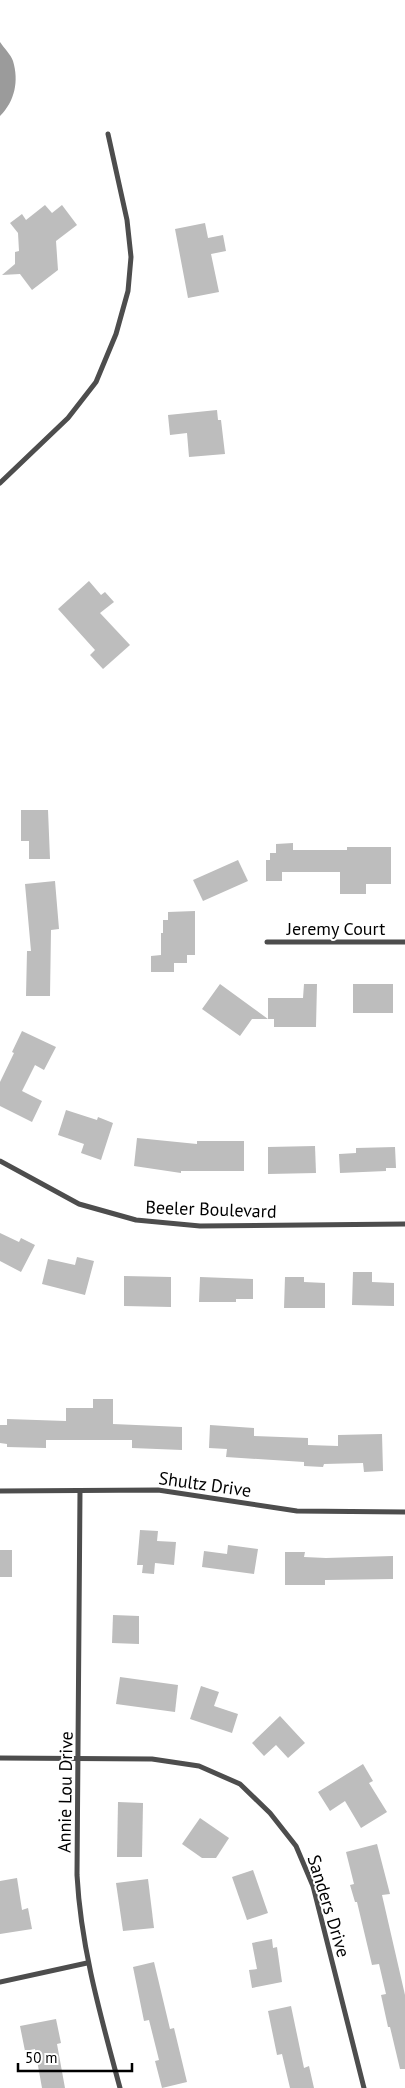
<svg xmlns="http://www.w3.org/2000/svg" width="405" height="2088" font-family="'PT Sans',sans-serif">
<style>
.water{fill:#9b9b9b}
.building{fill:#bdbdbd}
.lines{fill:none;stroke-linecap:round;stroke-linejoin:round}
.street{stroke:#4d4d4d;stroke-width:5}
.labels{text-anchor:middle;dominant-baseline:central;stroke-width:4;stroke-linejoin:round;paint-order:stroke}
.street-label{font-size:18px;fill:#000;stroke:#fff}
</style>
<rect width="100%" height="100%" fill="#fff"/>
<path class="water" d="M0,42C4,48 11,55 13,61C19,81 15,101 0,116Z"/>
<g class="building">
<polygon points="45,205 52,213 62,205 77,225 56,241 58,270 32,290 20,274 2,275 15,264 15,252 19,251 18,233 10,223 22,214 26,220"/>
<polygon points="205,223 208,238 223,235 226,251 211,254 219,292 188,298 175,229"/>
<polygon points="217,410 218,420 221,420 225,454 189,457 187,433 170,435 168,415"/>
<polygon points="89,581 101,595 105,592 114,602 100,613 130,645 103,669 90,655 95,650 58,609"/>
<polygon points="21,810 48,810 50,859 29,859 29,841 21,841"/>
<polygon points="293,843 293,850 347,850 347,847 391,847 391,884 366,884 366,894 340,894 340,872 282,872 282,881 266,881 266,860 270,860 270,853 276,853 276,844"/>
<polygon points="238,860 248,881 203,901 193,880"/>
<polygon points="55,881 59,929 51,930 50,996 26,996 27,951 31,951 25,884"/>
<polygon points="195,911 195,955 187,955 187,963 174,963 174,972 151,972 151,956 161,955 161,933 163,933 163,920 168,920 168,912"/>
<polygon points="220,984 268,1019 268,998 303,998 304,984 317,984 316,1027 274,1027 274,1019 252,1019 240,1036 202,1009"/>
<rect x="353" y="984" width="40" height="29"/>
<polygon points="22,1031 56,1047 44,1070 35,1065 22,1091 42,1101 32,1122 0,1106 0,1082 14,1053 12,1052"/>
<polygon points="66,1110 97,1120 98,1117 113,1123 101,1160 81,1153 84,1144 58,1135"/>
<polygon points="137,1138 197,1144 197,1141 244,1141 244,1171 181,1171 181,1173 134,1166"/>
<polygon points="315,1146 316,1173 268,1174 268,1147"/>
<polygon points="395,1147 396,1168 386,1168 386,1171 340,1173 339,1154 356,1153 356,1148"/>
<polygon points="0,1233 19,1242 21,1238 35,1245 21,1272 0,1261"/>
<polygon points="77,1257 94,1261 85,1295 42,1284 48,1259 75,1265"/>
<polygon points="353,1272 372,1272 372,1282 394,1283 394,1306 352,1305"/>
<polygon points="124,1276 171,1277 171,1307 124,1306"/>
<polygon points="200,1277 253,1279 253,1299 236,1299 236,1302 199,1302"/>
<polygon points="285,1277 304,1277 304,1282 325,1283 325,1308 284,1308"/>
<polygon points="93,1399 113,1399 113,1424 182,1427 182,1450 132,1448 132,1440 46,1440 46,1448 7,1447 7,1444 0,1443 0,1425 7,1425 7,1419 66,1421 66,1408 93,1408"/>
<polygon points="210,1425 254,1428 254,1436 308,1438 308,1445 338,1446 338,1435 382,1434 383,1471 364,1472 363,1463 324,1464 323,1467 304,1466 304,1462 226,1457 227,1449 209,1448"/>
<polygon points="140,1530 158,1531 157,1541 176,1542 174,1565 155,1563 154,1574 142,1573 143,1565 137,1565"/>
<polygon points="228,1545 258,1549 254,1574 202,1567 204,1551 227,1554"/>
<rect x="0" y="1550" width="12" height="27"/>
<polygon points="285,1552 305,1552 304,1557 326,1558 393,1556 393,1579 325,1580 325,1585 285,1585"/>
<polygon points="113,1615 139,1616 139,1644 112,1643"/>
<polygon points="120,1677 178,1685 175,1712 116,1704"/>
<polygon points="201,1686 219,1692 214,1706 238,1714 232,1733 190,1719"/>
<polygon points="280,1716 305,1743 288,1758 276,1745 264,1756 252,1743"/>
<polygon points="363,1764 373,1781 369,1783 387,1812 361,1828 345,1801 330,1811 318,1792"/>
<polygon points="118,1802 143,1803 142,1857 117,1857"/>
<polygon points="200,1818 229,1838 216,1858 202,1858 182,1844"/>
<polygon points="377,1844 390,1894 382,1895 405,1995 405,2069 400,2069 390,2027 388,2027 381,1995 386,1994 379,1964 372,1965 357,1902 355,1902 350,1885 354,1884 346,1852"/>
<polygon points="253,1870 268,1913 247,1920 232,1877"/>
<polygon points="17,1878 22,1910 28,1908 32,1929 0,1934 0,1881"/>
<polygon points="148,1879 154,1928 123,1931 116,1883"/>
<polygon points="272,1939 273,1948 277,1947 282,1982 252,1988 249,1970 257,1969 252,1943"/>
<polygon points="154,1962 170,2029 174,2028 187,2082 162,2088 155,2061 159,2060 149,2020 144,2021 133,1967"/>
<polygon points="291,2006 304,2068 309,2066 314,2088 290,2088 282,2054 277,2055 268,2011"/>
<polygon points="56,2019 61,2043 57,2044 65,2088 42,2088 35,2049 25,2051 20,2026"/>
</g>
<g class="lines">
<g class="street">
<polyline points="0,483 68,418 96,382 116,334 128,291 131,257 127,220 108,134"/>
<polyline points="267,942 405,942"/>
<polyline points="0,1161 79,1204 136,1220 200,1226 405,1224"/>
<polyline points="0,1491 158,1490 297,1511 405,1512"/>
<path d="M80,1491L77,1875C81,1949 101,2017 120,2088"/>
<polyline points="0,1758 152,1759 199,1766 240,1784 270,1813 296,1846 313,1886 364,2088"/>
<polyline points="0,1982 87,1963"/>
</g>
</g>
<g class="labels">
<g class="street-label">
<text x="336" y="928">Jeremy Court</text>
<text transform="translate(211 1209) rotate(2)">Beeler Boulevard</text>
<text transform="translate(205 1484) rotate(8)">Shultz Drive</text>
<text transform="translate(65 1792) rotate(-89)">Annie Lou Drive</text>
<text transform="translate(329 1906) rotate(73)">Sanders Drive</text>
</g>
</g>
<path d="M18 2063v8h114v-8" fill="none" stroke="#000000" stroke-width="2.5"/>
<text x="25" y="2063" font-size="15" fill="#000000" stroke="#ffffff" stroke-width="4" paint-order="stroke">50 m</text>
</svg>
